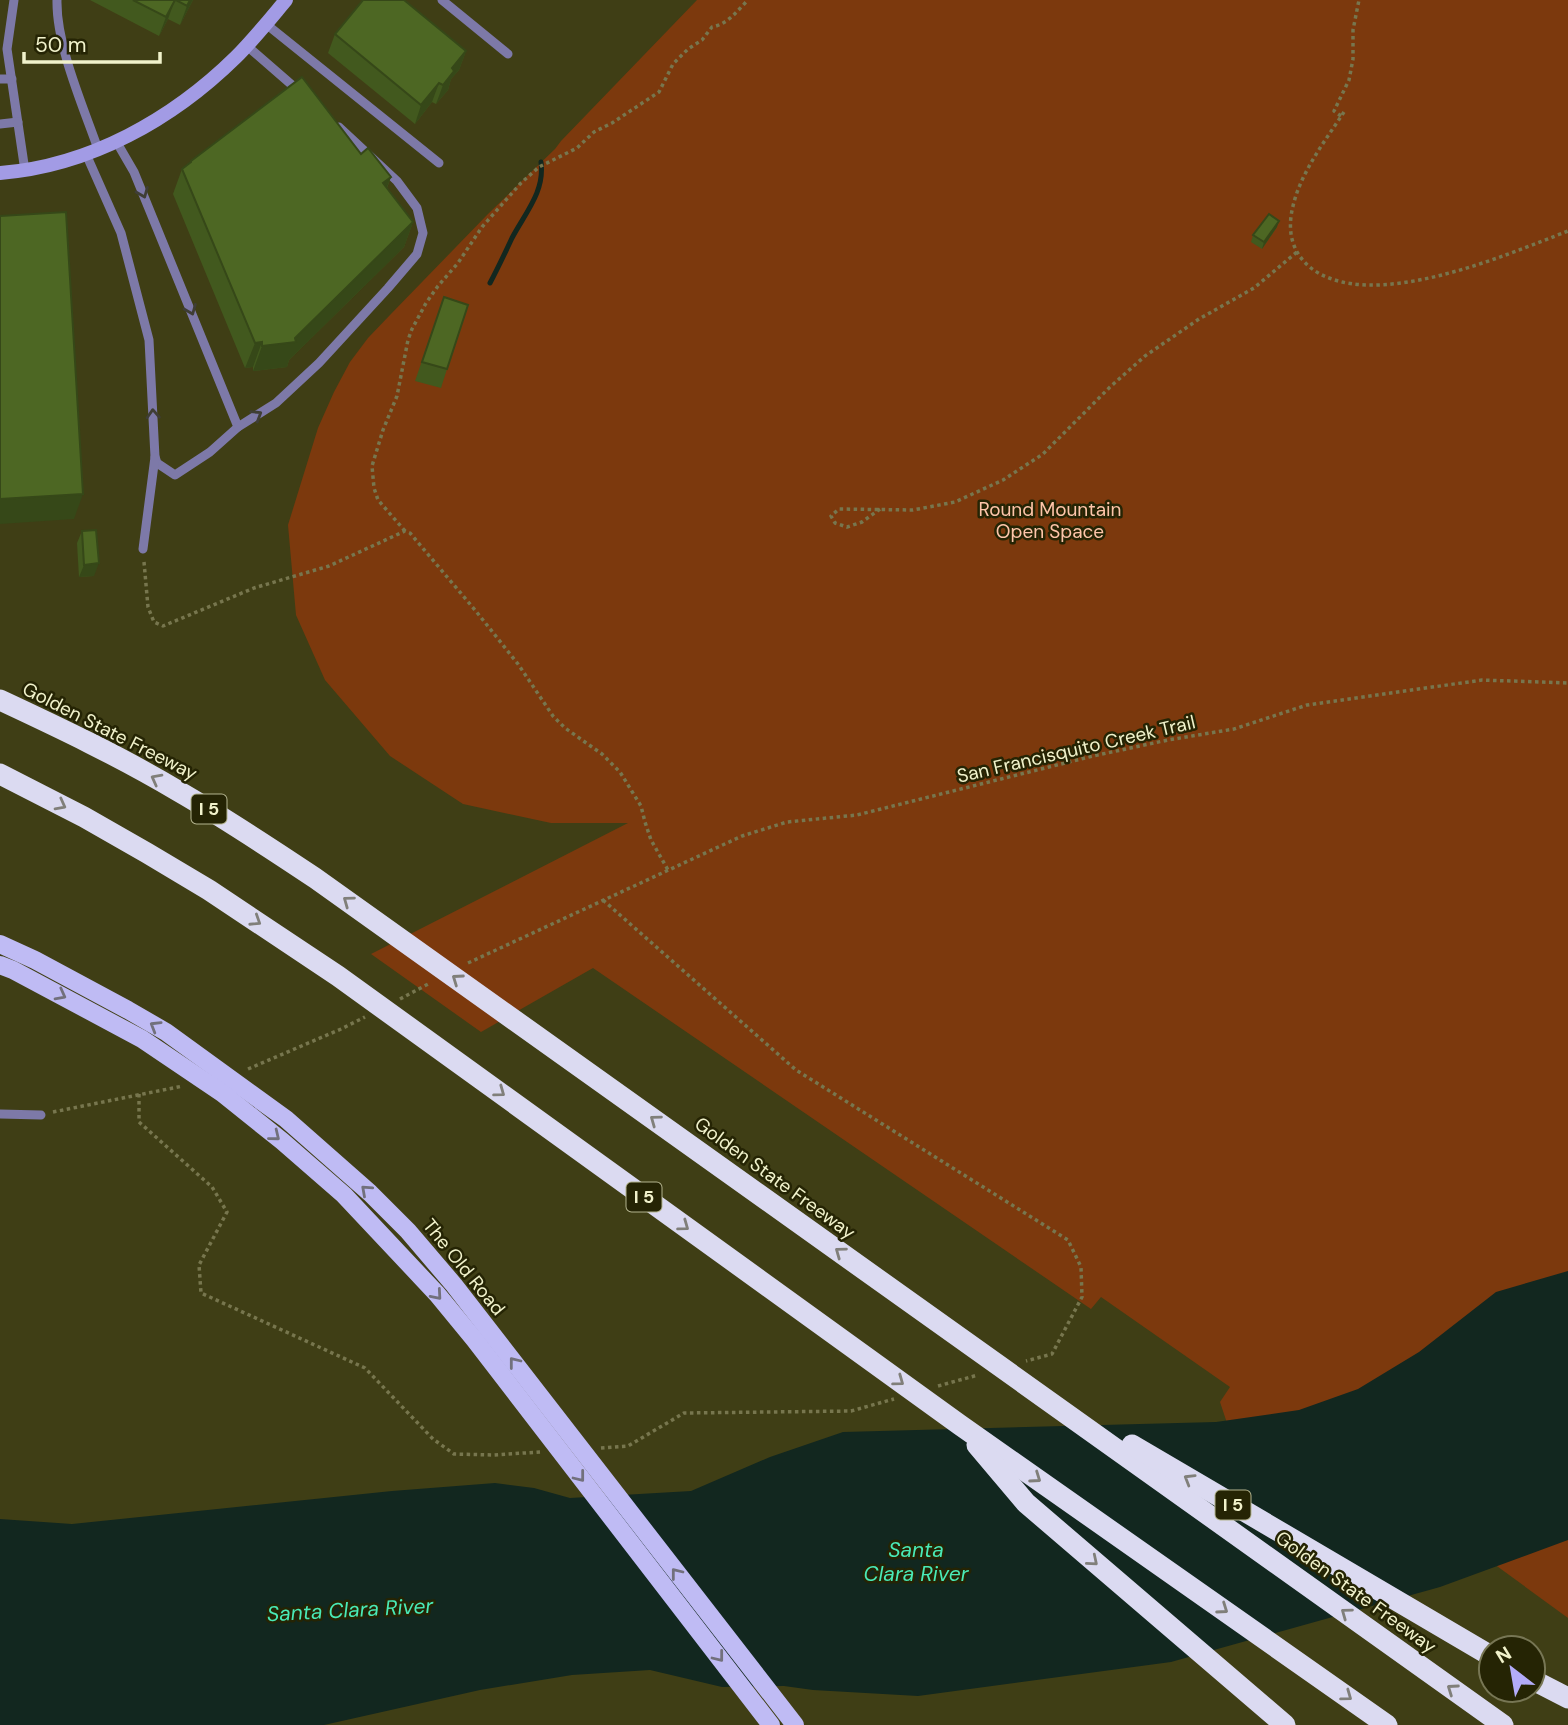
<svg xmlns="http://www.w3.org/2000/svg" width="1568" height="1725" font-family="'DM Sans',sans-serif">
<style>
.green{fill:#7c390d}
.water{fill:#12271f}
.lines{fill:none;stroke-linecap:round;stroke-linejoin:round}
.stream{stroke:#12271f;stroke-width:5}
.path{stroke:#77764e;stroke-width:3.5;stroke-dasharray:3.5 3.5;stroke-linecap:butt}
.lane{stroke:#7d79a8;stroke-width:9}
.secondary{stroke:#a29be5;stroke-width:14}
.primary{stroke:#bfbbf4;stroke-width:18}
.highway{stroke:#dbdaf1;stroke-width:21}
.wall{fill:#42591e}
.shaded-wall{fill:#364818}
.building{fill:#4d6723;stroke:#364818;stroke-width:2}
.oneway{stroke:#3f3e35}
.oneway2{stroke:#807f7a}
.oneway3{stroke:#72707c}
.labels{text-anchor:middle;dominant-baseline:central;stroke-width:5;stroke-linejoin:round;paint-order:stroke}
.shield{fill:#252404;stroke:#b4b48f;stroke-width:2}
.shield-label{font-size:18px;font-weight:bold;fill:#f1f2cb}
.park-label{font-size:19px;fill:#fec5a9;stroke:#252404}
.street-label{font-size:19px;fill:#f1f2cb;stroke:#252404}
.water-label{font-size:21px;font-style:italic;fill:#49eab7;stroke:#252404}
</style>
<rect width="100%" height="100%" fill="#3f3e15"/>
<polygon class="green" points="697,0 1568,0 1568,1618 1446,1529 1234,1444 1220,1402 1230,1387 1101,1297 1091,1309 593,968 481,1032 371,954 628,823 551,823 463,804 390,756 325,680 296,615 288,525 318,428 334,392 350,362 368,338 390,315 488,214 555,149 561,141"/>
<polygon class="water" points="1568,1271 1568,1540 1440,1587 1171,1662 918,1696 813,1690 784,1686 722,1687 650,1670 572,1675 480,1690 324,1725 0,1725 0,1519 72,1524 392,1491 495,1483 534,1488 570,1498 691,1491 770,1457 843,1432 1216,1422 1299,1410 1358,1389 1419,1352 1496,1292"/>
<g class="lines">
<path class="stream" d="M490,283C498,268 505,253 512,238C525,213 545,192 541,162"/>
<g class="path">
<path d="M1344,112C1325,141 1301,172 1293,206C1287,230 1291,252 1311,268C1371,314 1506,255 1568,231"/>
<polyline points="1341,116 1334,111 1349,80 1353,59 1353,30 1359,0"/>
<polyline points="880,509 862,522 847,527 835,523 831,516 839,509 913,510 955,502 1003,480 1043,454 1110,387 1145,356 1199,319 1254,288 1297,252"/>
<path d="M405,531L378,500L374,488L372,466L383,430L397,396L408,340L412,329L426,303L438,286L458,263L482,227L521,183L539,167L577,148L594,132L612,123L659,92L673,64L688,49L702,40L712,27C728,24 737,11 748,0"/>
<polyline points="144,562 148,607 154,622 163,626 254,588 329,566 405,531 410,533 475,610 518,664 553,716 565,728 602,754 620,772 641,806 645,822 651,840 668,870"/>
<polyline points="603,900 796,1070 1068,1240 1081,1267 1082,1297 1052,1354 1026,1361"/>
<polyline points="468,963 742,836 787,822 857,815 1093,756 1168,740 1234,729 1307,705 1482,680 1568,683"/>
<polyline points="400,999 430,983"/>
<polyline points="248,1069 341,1029 365,1017"/>
<polyline points="139,1094 139,1122 212,1187 227,1212 199,1265 201,1293 365,1368 433,1439 454,1454 493,1455 540,1452"/>
<polyline points="53,1112 183,1086"/>
<polyline points="938,1386 978,1375"/>
<polyline points="601,1448 628,1446 684,1413 851,1411 894,1399"/>
</g>
<g class="lane">
<polyline points="14,0 7,49 25,171"/>
<path d="M57,0C56,45 83,106 98,149"/>
<polyline points="442,0 508,54"/>
<polyline points="266,24 439,163"/>
<polyline points="247,46 300,92"/>
<polyline points="0,79 12,79"/>
<polyline points="0,124 18,122"/>
<polyline points="86,154 121,233 149,340 155,457 157,463 175,475 210,452 238,427 134,172 116,141"/>
<polyline points="238,427 276,403 319,363 388,288 417,254 423,233 417,208 397,181 339,127"/>
<polyline points="143,549 155,457"/>
<polyline points="0,1114 41,1115"/>
</g>
<path class="secondary" d="M0,173C90,166 173,119 236,57C254,39 270,19 286,0"/>
<g class="primary">
<polyline points="0,944 35,960 128,1010 166,1032 286,1119 370,1193 408,1231 454,1285 795,1725"/>
<polyline points="0,965 13,970 142,1039 222,1093 282,1141 344,1195 437,1294 474,1339 771,1725"/>
</g>
<g class="highway">
<path d="M0,700C60,728 121,757 178,791C225,818 270,848 315,878L1503,1725"/>
<polyline points="0,774 84,817 147,853 209,890 338,976 960,1425 1387,1725"/>
<polyline points="977,1445 1026,1503 1285,1725"/>
<polyline points="1132,1445 1491,1656"/>
<polyline points="1533,1680 1568,1698"/>
</g>
</g>
<g class="wall">
<polygon points="90,0 193,0 180,25 168,19 159,36"/>
<polygon points="335,34 466,51 459,70 451,79 448,90 436,104 432,102 415,124 328,53"/>
<polygon points="361,154 391,177 387,188 413,222 404,247 289,360 287,367 253,371 253,367 245,368 173,194 182,169 190,163 191,161"/>
<polygon points="1277,227 1262,249 1251,242 1253,235"/>
<polygon points="444,297 447,369 441,388 415,381"/>
<polygon points="82,531 94,576 79,577 77,543"/>
</g>
<g class="shaded-wall">
<polygon points="175,0 168,19 159,36 166,17"/>
<polygon points="190,0 193,0 180,25 187,6"/>
<polygon points="466,51 459,70 451,79 448,90 436,104 443,85 452,68"/>
<polygon points="439,83 432,102 415,124 421,105"/>
<polygon points="391,177 381,202 383,183"/>
<polygon points="1279,221 1277,227 1262,249 1264,242"/>
<polygon points="413,222 404,247 289,360 287,367 253,371 262,346 295,338"/>
<polygon points="262,342 253,367 245,368 255,343"/>
<polygon points="83,494 74,519 0,524 0,499"/>
<polygon points="99,563 94,576 79,577 84,565"/>
</g>
<g class="building">
<polygon points="133,0 175,0 166,17"/>
<polygon points="176,0 190,0 187,6"/>
<polygon points="363,0 404,0 466,51 452,68 454,71 443,85 439,83 421,105 335,34"/>
<polygon points="302,77 361,154 368,148 391,177 383,183 413,222 295,338 296,342 262,346 262,342 255,343 182,169 191,162 191,161"/>
<polygon points="66,212 83,494 0,499 0,216"/>
<polygon points="1269,214 1279,221 1264,242 1253,235"/>
<polygon points="444,297 468,305 447,369 422,362"/>
<polygon points="96,530 99,563 84,565 82,531"/>
</g>
<defs><path id="oneway-chevron" d="M-2-3.5L2.5 0L-2 3.5" fill="none" stroke-width="1.6" stroke-linecap="round" stroke-linejoin="round" transform="scale(1.75)"/></defs>
<g class="oneway">
<use href="#oneway-chevron" transform="translate(143 193) rotate(68)"/>
<use href="#oneway-chevron" transform="translate(191 310) rotate(68)"/>
<use href="#oneway-chevron" transform="translate(153 414) rotate(-93)"/>
<use href="#oneway-chevron" transform="translate(257 415) rotate(-32)"/>
</g>
<g class="oneway2">
<use href="#oneway-chevron" transform="translate(156 779) rotate(-152)"/>
<use href="#oneway-chevron" transform="translate(61 805) rotate(28)"/>
<use href="#oneway-chevron" transform="translate(348 901) rotate(-144)"/>
<use href="#oneway-chevron" transform="translate(256 921) rotate(33)"/>
<use href="#oneway-chevron" transform="translate(457 979) rotate(-145)"/>
<use href="#oneway-chevron" transform="translate(500 1092) rotate(36)"/>
<use href="#oneway-chevron" transform="translate(655 1120) rotate(-144)"/>
<use href="#oneway-chevron" transform="translate(684 1226) rotate(36)"/>
<use href="#oneway-chevron" transform="translate(840 1252) rotate(-144)"/>
<use href="#oneway-chevron" transform="translate(899 1381) rotate(36)"/>
<use href="#oneway-chevron" transform="translate(1036 1478) rotate(35)"/>
<use href="#oneway-chevron" transform="translate(1189 1479) rotate(-149)"/>
<use href="#oneway-chevron" transform="translate(1093 1561) rotate(40)"/>
<use href="#oneway-chevron" transform="translate(1223 1609) rotate(35)"/>
<use href="#oneway-chevron" transform="translate(1346 1613) rotate(-144)"/>
<use href="#oneway-chevron" transform="translate(1452 1689) rotate(-145)"/>
<use href="#oneway-chevron" transform="translate(1347 1696) rotate(36)"/>
</g>
<g class="oneway3">
<use href="#oneway-chevron" transform="translate(61 995) rotate(28)"/>
<use href="#oneway-chevron" transform="translate(155 1026) rotate(-149)"/>
<use href="#oneway-chevron" transform="translate(275 1136) rotate(39)"/>
<use href="#oneway-chevron" transform="translate(366 1190) rotate(-138)"/>
<use href="#oneway-chevron" transform="translate(437 1295) rotate(49)"/>
<use href="#oneway-chevron" transform="translate(514 1362) rotate(-128)"/>
<use href="#oneway-chevron" transform="translate(580 1477) rotate(52)"/>
<use href="#oneway-chevron" transform="translate(676 1573) rotate(-128)"/>
<use href="#oneway-chevron" transform="translate(719 1657) rotate(52)"/>
</g>
<g class="labels">
<g class="shield">
<rect x="191.5" y="794.5" width="35" height="29" rx="5"/>
<rect x="626.5" y="1182.5" width="35" height="29" rx="5"/>
<rect x="1215.5" y="1490.5" width="35" height="29" rx="5"/>
</g>
<g class="shield-label">
<text x="209" y="809">I 5</text>
<text x="644" y="1197">I 5</text>
<text x="1233" y="1505">I 5</text>
</g>
<g class="park-label">
<text x="1050" y="509">Round Mountain<tspan x="1050" dy="22">Open Space</tspan></text>
</g>
<g class="street-label">
<text transform="translate(110 731) rotate(27)">Golden State Freeway</text>
<text transform="translate(1076 749) rotate(-13)">San Francisquito Creek Trail</text>
<text transform="translate(775 1178) rotate(36)">Golden State Freeway</text>
<text transform="translate(464 1267) rotate(51)">The Old Road</text>
<text transform="translate(1356 1592) rotate(36)">Golden State Freeway</text>
</g>
<g class="water-label">
<text x="916" y="1550">Santa<tspan x="916" dy="24">Clara River</tspan></text>
<text transform="translate(350 1610) rotate(-3)">Santa Clara River</text>
</g>
</g>
<g transform="translate(1512 1669) rotate(329)"><circle r="33" fill="#252404" stroke="#777654" stroke-width="2"/>
<path d="M0-5L12 26L0 18L-12 26Z" fill="#b3acf9"/>
<text y="-10" font-size="19" font-weight="bold" text-anchor="middle" fill="#f1f2cb">N</text>
</g>
<path d="M24 52v10h136v-10" fill="none" stroke="#f1f2cb" stroke-width="3.5"/>
<text x="35" y="52" font-size="21" fill="#f1f2cb" stroke="#252404" stroke-width="5" paint-order="stroke">50 m</text>
</svg>
